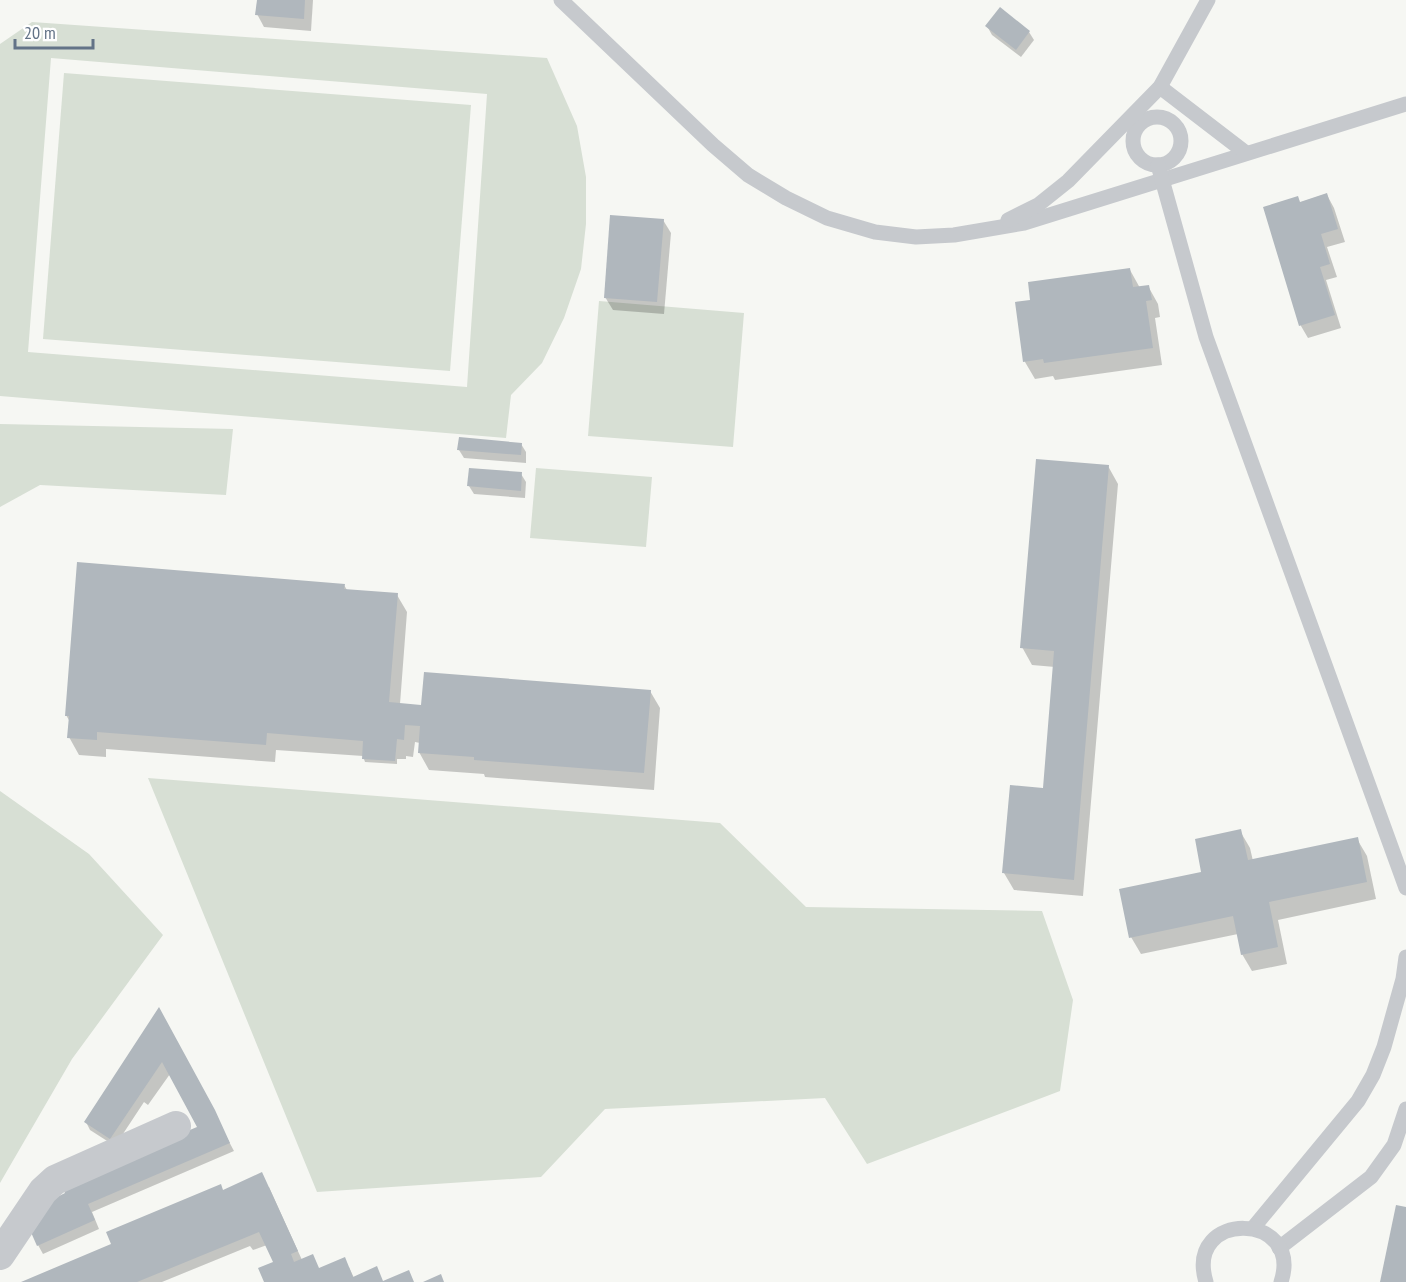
<svg xmlns="http://www.w3.org/2000/svg" width="1406" height="1282" font-family="'PT Sans Narrow',sans-serif">
<style>
.green{fill:#d7dfd4;fill-rule:evenodd}
.shadow{fill:#0003}
.building{fill:#b0b7bd}
.lines{fill:none;stroke-linecap:round;stroke-linejoin:round}
.lane{stroke:#c6c9cd;stroke-width:15}
.street{stroke:#c6c9cd;stroke-width:30}
</style>
<rect width="100%" height="100%" fill="#f6f7f3"/>
<g class="green">
<path d="M32,22L547,58L577,126L586,177V224L581,269L564,318L542,363L511,395L506,438L0,396V44ZM51,58L487,94L467,387L28,352Z"/>
<polygon points="64,73 471,105 450,371 43,339"/>
<polygon points="599,301 744,313 733,447 588,436"/>
<polygon points="0,424 233,429 226,495 40,485 0,507"/>
<polygon points="536,468 652,477 646,547 530,538"/>
<polygon points="148,778 720,823 806,907 1042,911 1073,1000 1060,1091 867,1164 825,1098 605,1109 541,1177 317,1192"/>
<polygon points="0,791 89,854 163,935 72,1059 0,1183"/>
</g>
<g class="shadow">
<polygon points="258,0 313,0 311,31 264,27 257,14"/>
<polygon points="987,26 1029,32 1034,40 1021,57 992,35"/>
<polygon points="1327,195 1334,208 1345,242 1327,247 1337,277 1326,280 1341,328 1308,338 1301,326 1264,208 1300,203"/>
<polygon points="663,220 671,233 664,314 613,310 605,297"/>
<polygon points="1130,270 1140,288 1148,286 1158,304 1160,317 1155,318 1162,365 1055,380 1053,376 1035,379 1025,362 1032,301"/>
<polygon points="521,444 526,452 526,463 464,458 459,450"/>
<polygon points="1108,466 1118,484 1083,896 1014,890 1004,873 1044,790 1055,667 1032,665 1022,647"/>
<polygon points="521,474 526,482 525,498 474,494 469,486"/>
<polygon points="344,585 347,590 397,595 407,612 400,704 422,706 650,691 660,708 654,790 485,777 484,774 429,770 419,752 420,743 415,742 413,757 406,756 406,759 397,759 397,764 365,762 363,756 276,750 275,762 106,749 106,757 79,755 69,737 70,722 66,715"/>
<polygon points="1240,831 1250,848 1253,861 1357,839 1367,856 1376,899 1278,920 1287,964 1252,971 1242,954 1238,934 1141,954 1131,937 1203,873"/>
<polygon points="159,1010 234,1151 92,1212 99,1229 43,1254 38,1245 67,1194 199,1127 170,1074 148,1105 144,1102 115,1146 90,1130 86,1122"/>
<polygon points="269,1187 302,1260 319,1269 349,1267 354,1278 383,1282 266,1282 275,1263 267,1245 253,1250 250,1246 162,1282 25,1282 113,1245 223,1191"/>
</g>
<g class="building">
<polygon points="257,0 305,0 304,19 255,15"/>
<polygon points="1000,7 1030,31 1016,50 985,26"/>
<polygon points="1327,193 1338,229 1321,234 1330,264 1320,267 1335,315 1299,326 1263,207 1298,196 1300,202"/>
<polygon points="610,215 664,219 657,302 604,298"/>
<polygon points="1130,268 1133,287 1149,285 1152,300 1146,301 1153,348 1044,363 1043,359 1023,362 1015,302 1030,300 1028,282"/>
<polygon points="459,437 522,443 521,455 457,450"/>
<polygon points="1036,459 1109,465 1074,880 1002,873 1010,785 1043,788 1054,651 1020,648"/>
<polygon points="469,468 522,472 521,491 467,486"/>
<polygon points="77,562 345,584 344,589 398,593 389,702 421,705 424,672 651,690 644,773 474,760 474,757 418,753 420,726 405,725 404,740 397,739 395,761 362,759 363,741 267,733 266,745 97,732 97,740 67,738 69,716 65,716"/>
<polygon points="1241,829 1248,860 1358,837 1367,882 1269,902 1278,947 1241,955 1233,916 1129,938 1119,889 1201,872 1195,839"/>
<polygon points="159,1007 215,1110 230,1143 88,1204 95,1220 37,1246 30,1230 51,1200 65,1193 61,1184 197,1127 162,1062 110,1139 84,1122"/>
<polygon points="262,1172 298,1251 291,1254 294,1262 313,1254 319,1268 345,1257 353,1277 377,1266 383,1281 409,1270 414,1282 264,1282 258,1268 273,1262 259,1232 137,1282 21,1282 111,1244 106,1232 221,1184 223,1190"/>
<polygon points="1396,1205 1406,1207 1406,1282 1380,1282"/>
<polygon points="441,1274 444,1282 423,1282"/>
</g>
<g class="lines">
<g class="lane">
<polyline points="561,0 713,145 748,175 786,198 827,218 875,232 916,237 954,235 1024,223 1406,104"/>
<polyline points="1160,87 1246,153"/>
<circle cx="1157" cy="141" r="24"/>
<polyline points="1158,165 1206,337 1406,888"/>
<polyline points="1008,220 1038,205 1068,181 1160,87 1208,0"/>
<polyline points="1253,1228 1358,1101 1373,1075 1384,1047 1403,979 1406,957"/>
<polyline points="1279,1248 1371,1177 1394,1145 1406,1109"/>
<path d="M1206,1282C1184,1209 1304,1212 1281,1282"/>
</g>
<polyline class="street" points="0,1255 43,1191 55,1180 176,1126"/>
</g>
<path d="M15 39v9h78v-9" fill="none" stroke="#637387" stroke-width="3"/>
<text x="24" y="39" font-size="18" fill="#637387" stroke="#ffffff" stroke-width="4.5" paint-order="stroke">20 m</text>
</svg>
